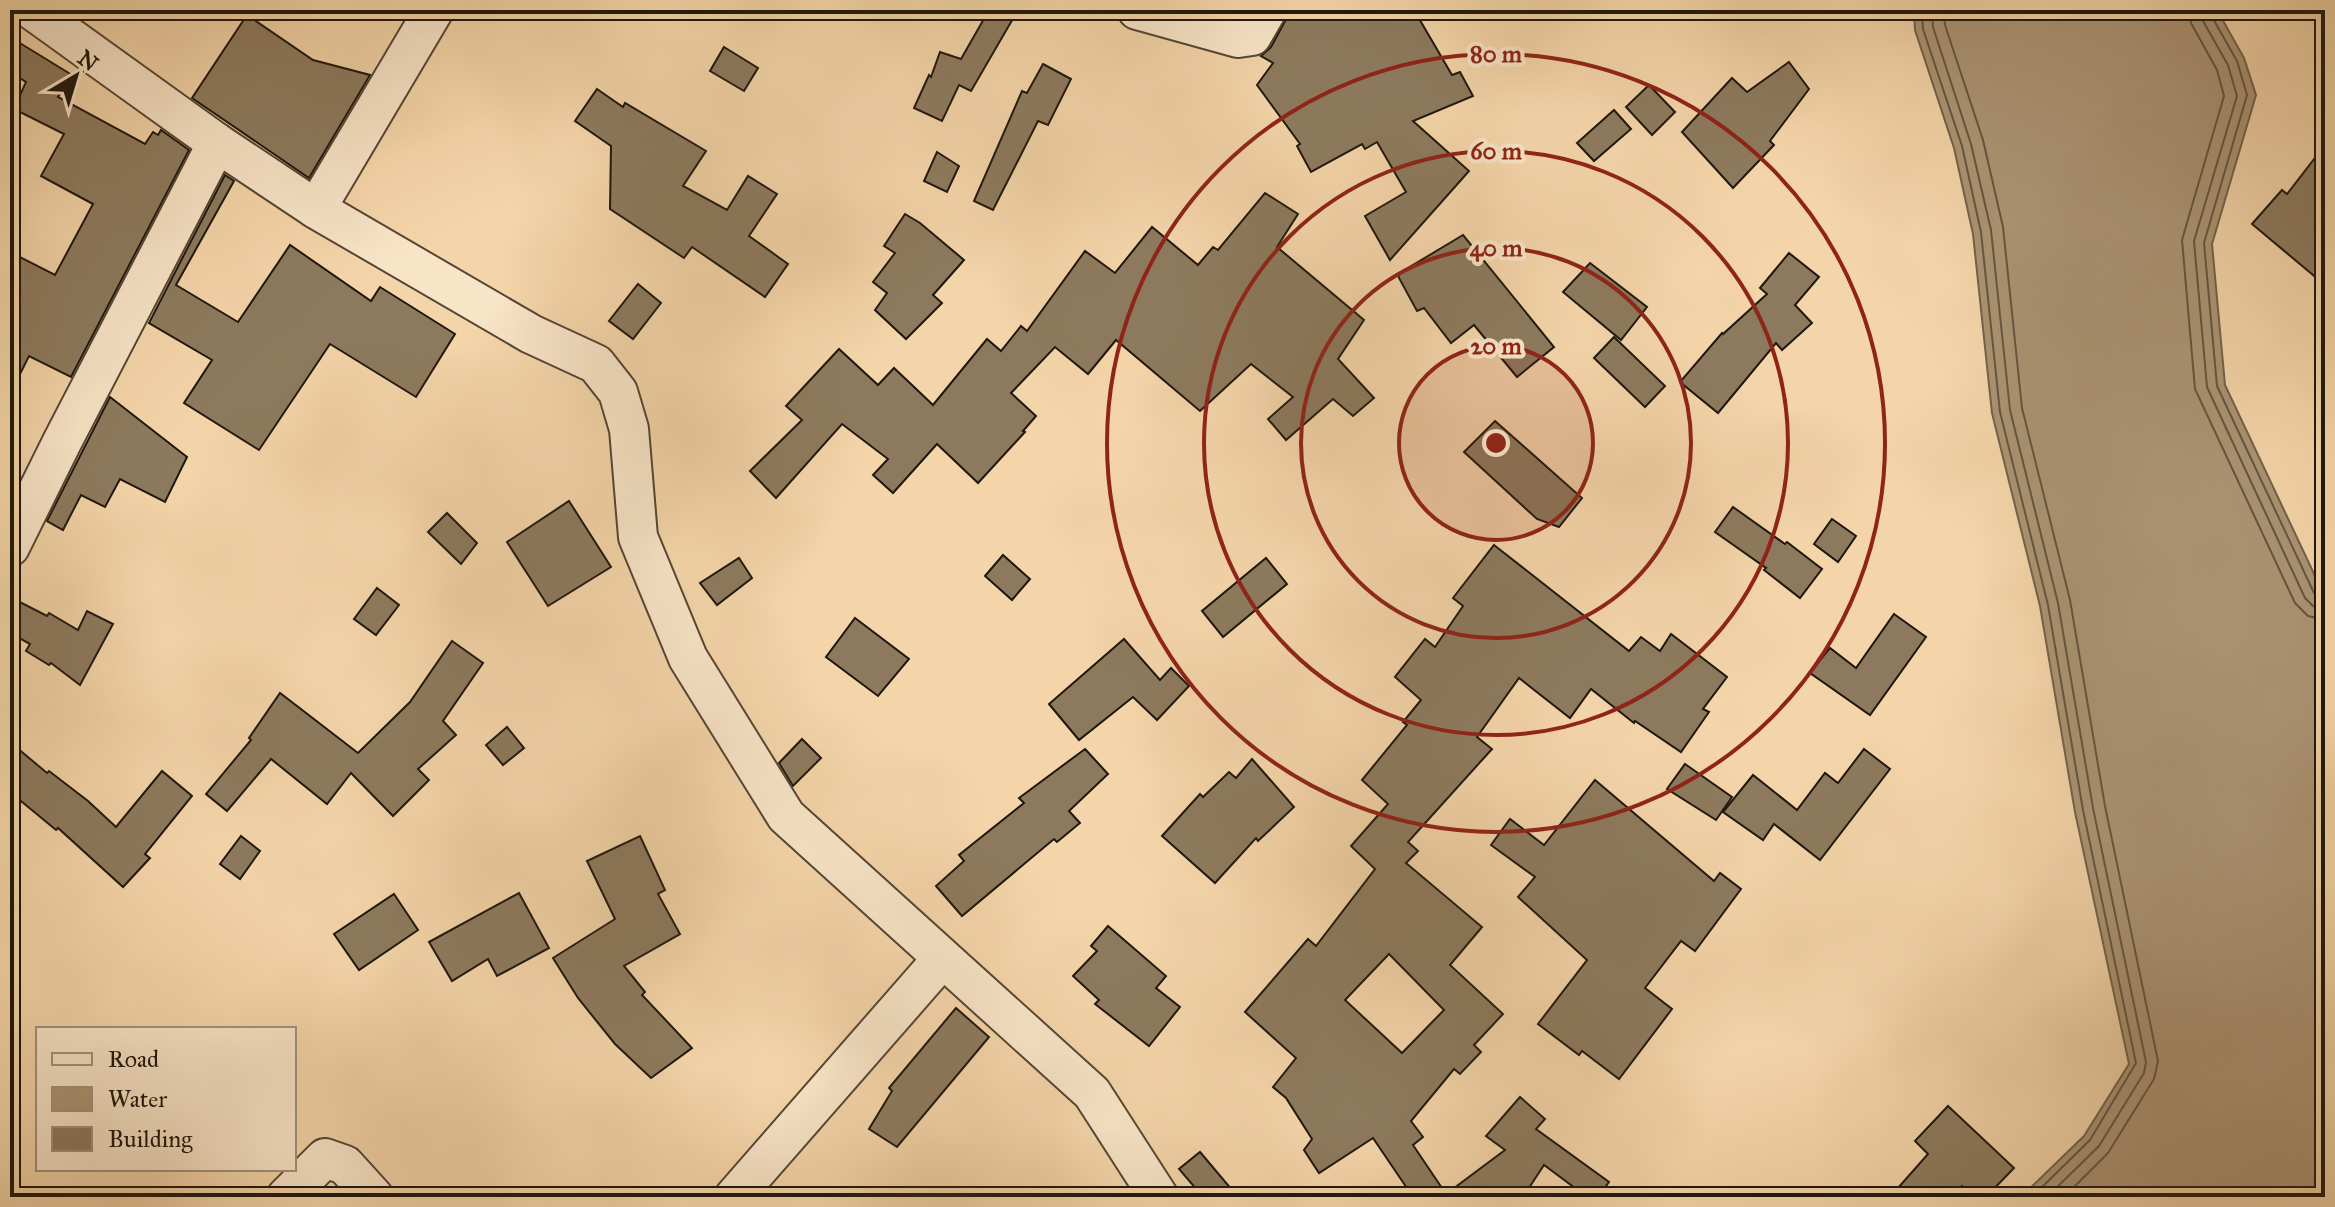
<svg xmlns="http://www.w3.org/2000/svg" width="2335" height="1207" font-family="'IM FELL Great Primer',serif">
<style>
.water{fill:#ab9474;stroke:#73624b;stroke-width:2}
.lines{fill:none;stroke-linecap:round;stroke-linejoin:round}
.shore{stroke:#645640;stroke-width:2}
.building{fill:#8d7a5e;stroke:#1e170d;stroke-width:2;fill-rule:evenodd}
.minor-casing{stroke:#544634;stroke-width:42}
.minor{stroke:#f8e4c7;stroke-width:38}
.ring{fill:none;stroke:#8f2418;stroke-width:4}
.centre{fill:#8f2418;stroke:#f8e4c7;stroke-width:4}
.ring-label{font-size:24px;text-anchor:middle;font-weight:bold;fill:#8f2418;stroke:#f8e4c7;stroke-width:8;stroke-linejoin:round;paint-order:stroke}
</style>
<rect width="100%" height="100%" fill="#f4d5a9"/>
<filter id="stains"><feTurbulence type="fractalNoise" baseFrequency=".0025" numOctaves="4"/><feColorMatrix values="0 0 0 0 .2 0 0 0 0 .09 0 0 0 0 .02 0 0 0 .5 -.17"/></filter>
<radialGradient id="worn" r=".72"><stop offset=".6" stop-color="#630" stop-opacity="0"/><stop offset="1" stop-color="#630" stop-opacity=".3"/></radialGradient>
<polygon class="water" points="1914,10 2217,10 2244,58 2256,95 2212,244 2225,385 2325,597 2325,1197 2021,1197 2084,1136 2129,1064 2075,812 2040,606 1992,413 1973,234 1954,148 1915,30"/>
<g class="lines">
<g class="shore">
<polyline points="1922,10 1923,29 1962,146 1981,232 2000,412 2048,605 2083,810 2136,1063 2090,1140 2032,1197"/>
<polyline points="1932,10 1933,27 1971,144 1991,230 2010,410 2058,603 2093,808 2146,1062 2144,1073 2099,1146 2047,1197"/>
<polyline points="1944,10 1945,25 1983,140 2003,227 2022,408 2070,600 2105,806 2158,1061 2154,1079 2108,1153 2064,1197"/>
<polyline points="2189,10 2191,23 2217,70 2224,96 2182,240 2195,389 2295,603 2308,616 2325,620"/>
<polyline points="2201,10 2203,21 2228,65 2237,96 2194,241 2207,387 2305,598 2313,606 2325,608"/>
<polyline points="2211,10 2212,17 2237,61 2247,95 2204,243 2217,386 2314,593 2319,598 2325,598"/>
</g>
</g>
<g class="building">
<polygon points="989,10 1018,10 971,91 959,85 942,121 914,108 929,75 931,77 940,52 961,59"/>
<polygon points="1291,10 1414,10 1452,75 1460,72 1473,96 1413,121 1469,171 1390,260 1365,216 1406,192 1377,142 1365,149 1362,144 1311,172 1297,146 1300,144 1257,85 1273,63 1261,56 1271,47"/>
<polygon points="247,15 313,60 370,75 309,178 192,98"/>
<polygon points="10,37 72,75 58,97 145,144 153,132 158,135 161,130 189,150 71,377 29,356 10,394 10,252 55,275 93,204 41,176 64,134 14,109 26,82 10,72"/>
<polygon points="724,47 758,68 744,91 710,71"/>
<polygon points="1789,62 1809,89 1770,141 1774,145 1733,188 1682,132 1732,78 1747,92"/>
<polygon points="1043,64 1071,79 1048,125 1038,121 993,210 974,201 1022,91 1027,93"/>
<polygon points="1649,85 1675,112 1652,135 1626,107"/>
<polygon points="597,89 623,107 625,103 706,151 683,186 727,210 748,176 777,194 749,236 788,264 765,297 692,247 684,258 610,209 611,146 575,121"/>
<polygon points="1614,110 1631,129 1594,161 1577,143"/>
<polygon points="2325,145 2325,285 2252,224 2282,190 2287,194"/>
<polygon points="937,152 959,166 947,192 924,181"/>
<polygon points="225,175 234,181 176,285 238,322 290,245 371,301 380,287 455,334 416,397 330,344 259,450 184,403 212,360 149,323"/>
<polygon points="1265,193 1298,214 1277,247 1364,320 1338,359 1374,398 1353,416 1333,399 1286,440 1268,419 1293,397 1251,364 1200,411 1116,340 1088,374 1055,347 1011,393 1036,416 1023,431 1025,432 978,483 937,444 893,493 873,475 888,459 842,424 776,498 750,471 802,420 786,406 839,349 878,385 894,368 933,405 987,339 1001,351 1021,326 1027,331 1085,251 1115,273 1152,227 1198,265 1213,247 1218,250"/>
<polygon points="905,214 920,223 964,260 933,295 942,303 906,339 875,310 887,293 873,282 895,253 884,246"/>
<polygon points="1463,235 1554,347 1517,377 1474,325 1451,343 1424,308 1417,311 1399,278 1398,274"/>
<polygon points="1789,253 1819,277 1795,305 1812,323 1782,350 1776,343 1718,413 1680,382 1722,333 1723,334 1767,294 1760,288"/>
<polygon points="1590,263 1647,307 1621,340 1563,292"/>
<polygon points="638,284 661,303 633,339 609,321"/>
<polygon points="1614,337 1665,386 1645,407 1594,358"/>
<polygon points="110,397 187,457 165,502 120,479 105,507 81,495 63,530 47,521"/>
<polygon points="1495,421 1582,498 1559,527 1537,519 1464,452"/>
<polygon points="569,501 611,567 548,606 507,542"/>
<polygon points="1733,507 1785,544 1787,542 1822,569 1800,598 1764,570 1766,568 1715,532"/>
<polygon points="447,513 477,543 461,564 428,532"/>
<polygon points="1832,519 1856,536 1838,562 1814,544"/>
<path d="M1494,545L1629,651L1641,637L1660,651L1671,634L1727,677L1703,709L1709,712L1681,752L1635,721L1634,723L1591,689L1570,718L1519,678L1477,737L1492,749L1408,842L1418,851L1406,863L1482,927L1450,965L1503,1014L1474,1045L1481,1052L1460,1074L1454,1069L1411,1121L1423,1137L1413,1145L1446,1194L1505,1150L1486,1136L1520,1097L1545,1119L1536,1129L1609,1182L1598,1197H1587L1544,1165L1523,1197H1413L1373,1138L1319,1173L1304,1150L1312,1139L1286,1098L1273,1087L1296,1058L1245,1012L1308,939L1316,946L1375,869L1351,846L1388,804L1362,780L1407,725L1403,722L1421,700L1395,677L1425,639L1435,647L1463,606L1453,598ZM1389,954L1444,1010L1402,1053L1345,1000Z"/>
<polygon points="1003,555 1030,579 1012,600 985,576"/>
<polygon points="739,558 752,578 717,605 700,583"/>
<polygon points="1266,558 1287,584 1223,637 1202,611"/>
<polygon points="377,588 399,605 376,635 354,619"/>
<polygon points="10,597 47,616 49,613 78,630 87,611 113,624 80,685 51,663 49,665 26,651 30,644 10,633"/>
<polygon points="1894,614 1926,637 1870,715 1810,673 1830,648 1856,668"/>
<polygon points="855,618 909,659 878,696 826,657"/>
<polygon points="1124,639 1160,680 1171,668 1189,686 1157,720 1133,697 1079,740 1049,704"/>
<polygon points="452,641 483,663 443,721 456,735 418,769 429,780 393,816 351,773 327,804 271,759 227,811 206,794 251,740 249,738 280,693 358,753 410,702"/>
<polygon points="507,727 524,748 503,765 486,745"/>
<polygon points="802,739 821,758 793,786 779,763"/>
<polygon points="10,742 47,773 49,771 88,801 116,827 162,771 192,796 145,854 150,858 123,887 58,828 56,830 10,792"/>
<polygon points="1085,749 1108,774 1069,811 1080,823 1057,842 1054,839 962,916 936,886 964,861 959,855 1024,803 1019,798"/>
<polygon points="1864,749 1890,769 1820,860 1774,824 1763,840 1723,812 1753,775 1797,810 1825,773 1838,783"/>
<polygon points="1252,759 1294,807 1258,841 1256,838 1215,883 1162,836 1200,794 1203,797 1229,772 1236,778"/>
<polygon points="1685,764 1732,797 1716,820 1667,789"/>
<polygon points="1595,780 1714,881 1720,873 1741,889 1695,951 1681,941 1645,988 1672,1009 1619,1079 1582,1051 1579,1055 1538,1024 1587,960 1518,897 1535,877 1491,845 1510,819 1544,845"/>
<polygon points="241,836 260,851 240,879 220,864"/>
<polygon points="640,836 665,890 658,894 680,934 624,966 645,992 642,995 692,1048 651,1078 615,1044 578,998 553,958 615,919 587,861"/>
<polygon points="519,893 549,948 497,976 488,959 452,981 429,942"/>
<polygon points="394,894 418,930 359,970 334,934"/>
<polygon points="1108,926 1166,976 1156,988 1180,1007 1149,1046 1095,1004 1099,1000 1073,976 1097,951 1091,946"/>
<polygon points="956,1008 989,1037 897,1147 869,1129 892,1091 889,1088"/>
<polygon points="1948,1106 2014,1168 1986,1197 1974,1197 1962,1186 1953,1197 1890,1197 1928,1154 1915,1141"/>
<polygon points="1200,1152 1238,1197 1203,1197 1179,1169"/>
</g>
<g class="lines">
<g class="minor-casing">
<g id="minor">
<polyline points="32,10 217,143 316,209 531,334 596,364 618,392 629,429 638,537 688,658 786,816 1092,1093 1159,1197"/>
<polyline points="1137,10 1238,38 1252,36 1267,10"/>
<polyline points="316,209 434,10"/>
<polyline points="10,547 62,442 217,143"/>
<polyline points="286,1197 325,1158 345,1165 374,1197"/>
<polyline points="734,1197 942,959"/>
</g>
</g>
<use href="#minor" class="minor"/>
</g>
<circle cx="1496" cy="443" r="97" fill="#8f2418" fill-opacity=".12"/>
<g class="ring">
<circle cx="1496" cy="443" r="97"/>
<circle cx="1496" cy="443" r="195"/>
<circle cx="1496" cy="443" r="292"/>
<circle cx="1496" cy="443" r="389"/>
</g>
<circle cx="1496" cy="443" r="12" class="centre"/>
<g class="ring-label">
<text x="1496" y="62">80 m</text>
<text x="1496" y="159">60 m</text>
<text x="1496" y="256">40 m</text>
<text x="1496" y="354">20 m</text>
</g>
<rect width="2335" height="1207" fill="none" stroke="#f4d5a9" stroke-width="40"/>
<rect x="12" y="12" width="2311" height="1183" fill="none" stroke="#1e170d" stroke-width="4"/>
<rect x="20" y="20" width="2295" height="1167" fill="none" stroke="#1e170d" stroke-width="2"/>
<rect x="36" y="1027" width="260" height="144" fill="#f8e4c7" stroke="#a1927d" stroke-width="2"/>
<rect x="52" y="1053" width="40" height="12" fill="#f8e4c7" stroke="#a1927d" stroke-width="2"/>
<text x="108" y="1067" font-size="24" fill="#1e170d">Road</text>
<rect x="52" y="1087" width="40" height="24" fill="#ab9474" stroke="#a1927d" stroke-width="2"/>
<text x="108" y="1107" font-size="24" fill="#1e170d">Water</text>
<rect x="52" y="1127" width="40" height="24" fill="#8d7a5e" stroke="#a1927d" stroke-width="2"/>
<text x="108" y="1147" font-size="24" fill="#1e170d">Building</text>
<g transform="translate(76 76) rotate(38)" stroke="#f8e4c7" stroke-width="6" paint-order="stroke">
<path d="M0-6L14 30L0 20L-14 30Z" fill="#1e170d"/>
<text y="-12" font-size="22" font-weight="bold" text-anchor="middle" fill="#1e170d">N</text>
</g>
<rect width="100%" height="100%" filter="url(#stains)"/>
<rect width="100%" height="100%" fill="url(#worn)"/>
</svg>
